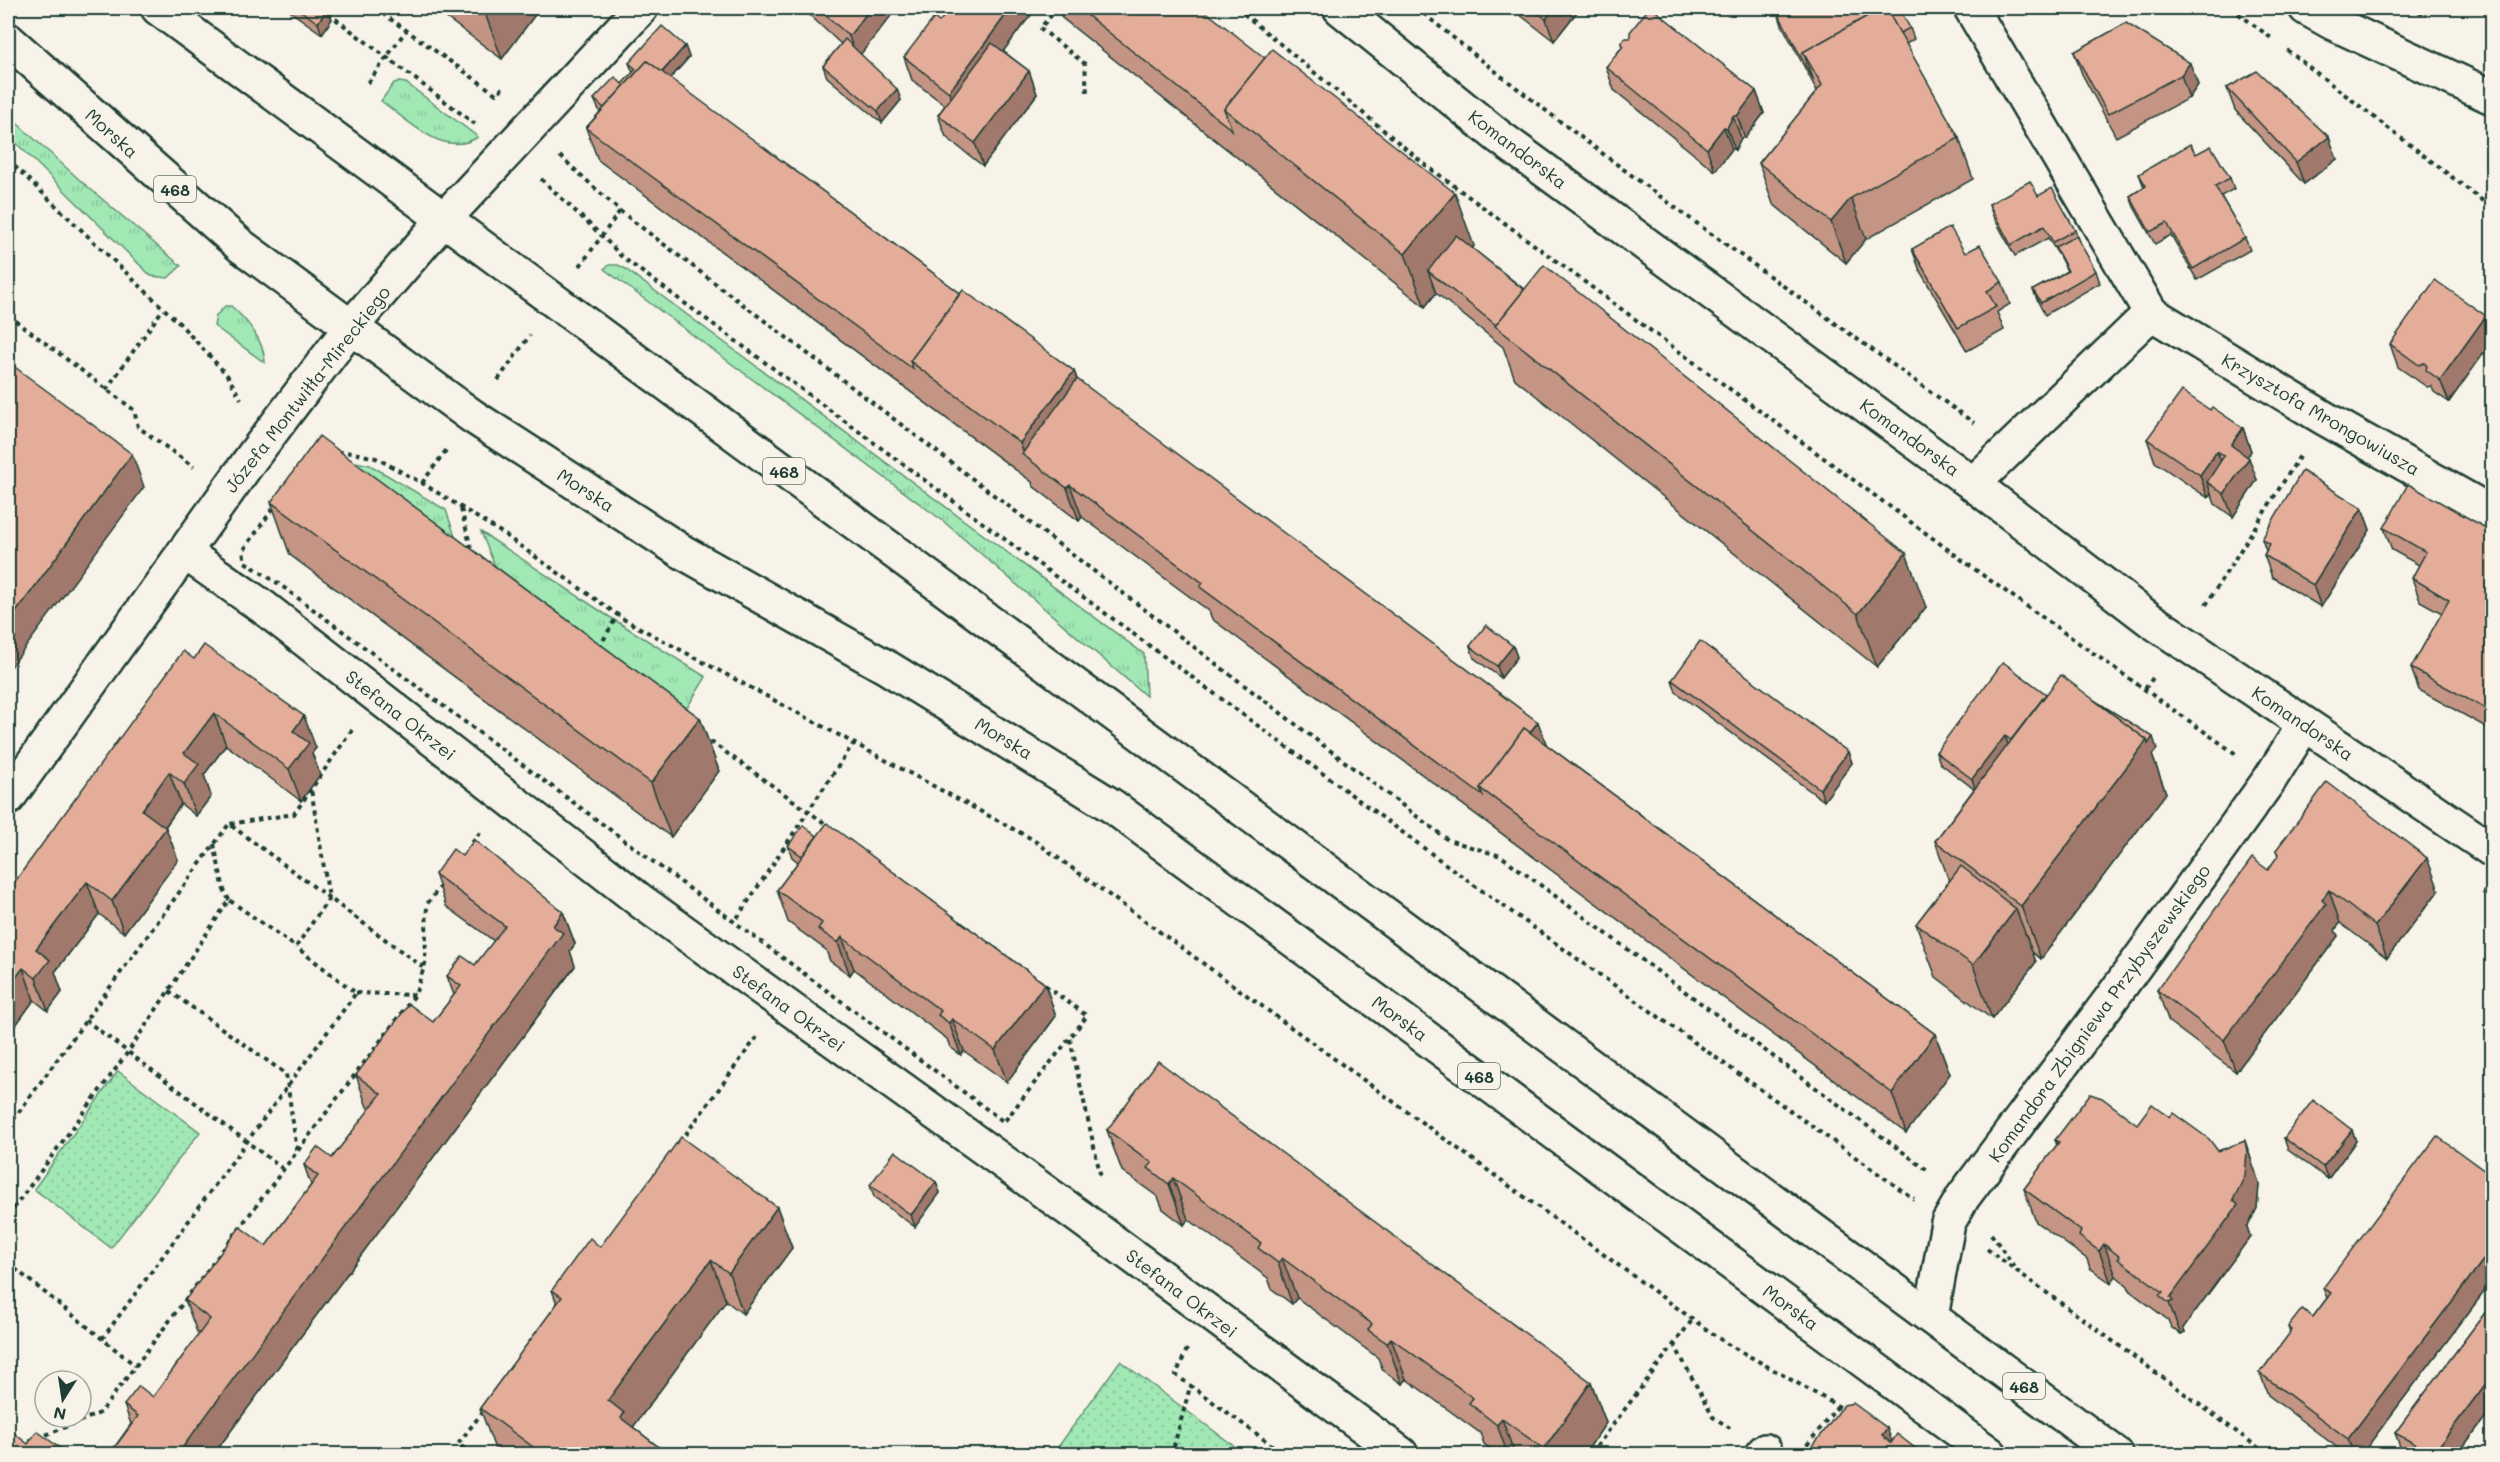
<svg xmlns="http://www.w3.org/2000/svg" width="2500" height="1462" font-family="Mali,sans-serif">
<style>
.grass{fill:url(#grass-tufts);stroke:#609274;stroke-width:1.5}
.park{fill:url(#park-dots);stroke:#609274;stroke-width:1.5}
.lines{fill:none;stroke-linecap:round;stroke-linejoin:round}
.minor-casing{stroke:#1f3d34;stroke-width:38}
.major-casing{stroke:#1f3d34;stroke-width:38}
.path{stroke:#1f3d34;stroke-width:4;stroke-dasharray:4.5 4.5;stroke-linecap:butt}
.minor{stroke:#f7f3e8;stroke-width:33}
.major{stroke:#f7f3e8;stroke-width:33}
.wall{fill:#c49584;stroke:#1f3d34;stroke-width:1.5}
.shaded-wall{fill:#a0796c;stroke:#1f3d34;stroke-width:1.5}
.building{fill:#e4ad9a;stroke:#1f3d34;stroke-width:1.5}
.labels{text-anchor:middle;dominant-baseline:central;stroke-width:4.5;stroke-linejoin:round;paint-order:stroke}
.shield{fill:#f7f3e8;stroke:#60746a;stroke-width:1.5}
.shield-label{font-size:16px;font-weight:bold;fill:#1f3d34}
.street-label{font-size:18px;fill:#1f3d34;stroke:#f7f3e8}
</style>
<defs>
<pattern id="grass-tufts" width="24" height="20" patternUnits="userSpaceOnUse" patternTransform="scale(1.5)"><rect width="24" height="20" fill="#a1e8b5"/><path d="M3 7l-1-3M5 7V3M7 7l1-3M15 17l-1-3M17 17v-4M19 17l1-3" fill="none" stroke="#8ac89c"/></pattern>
<pattern id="park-dots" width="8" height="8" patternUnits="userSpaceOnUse" patternTransform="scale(1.5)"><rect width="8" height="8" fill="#a1e8b5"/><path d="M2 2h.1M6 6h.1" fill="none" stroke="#8ac89c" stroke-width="1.8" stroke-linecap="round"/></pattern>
</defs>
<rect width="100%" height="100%" fill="#f7f3e8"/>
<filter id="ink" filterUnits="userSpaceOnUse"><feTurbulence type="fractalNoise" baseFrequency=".0167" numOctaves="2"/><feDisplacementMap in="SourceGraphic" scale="12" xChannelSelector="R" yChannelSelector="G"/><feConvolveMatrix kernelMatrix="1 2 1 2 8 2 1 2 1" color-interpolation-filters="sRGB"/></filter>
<g filter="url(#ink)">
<g class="grass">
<path d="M399,82L406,83L478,137C443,159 408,120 381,101L394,83Z"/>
<polygon points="8,115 82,182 181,266 168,278 151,276 8,135"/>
<polygon points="609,265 618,265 624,268 1144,654 1146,696 943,521 604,269"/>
<path d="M225,306H231C248,321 264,340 265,363L214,326L216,316Z"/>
<polygon points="356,462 370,465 446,510 462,557 345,466"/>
<polygon points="481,532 605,614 706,677 685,711 497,571"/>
</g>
<g class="park">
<polygon points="118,1071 200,1132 111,1248 34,1189"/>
<polygon points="1120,1361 1245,1454 1053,1454"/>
</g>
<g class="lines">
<g class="minor-casing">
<g id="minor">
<polyline points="1340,8 1498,136 1973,484 2149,619 2492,850"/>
<polyline points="1971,8 2151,313 2324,418 2492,513"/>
<polyline points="2306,8 2333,23 2492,97"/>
<polyline points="1973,484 2151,313"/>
<polyline points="184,552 263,607 642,902 1081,1218 1401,1454"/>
<polyline points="8,798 253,456 350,328 444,219 641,8"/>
<polyline points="1931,1317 1948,1223 1963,1197 2111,999 2270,779 2304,725"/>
<polyline points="1762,1454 1765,1451"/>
</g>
</g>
<g class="major-casing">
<g id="major">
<polyline points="158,8 2116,1454"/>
<polyline points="8,40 241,246 472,416 681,551 888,668 1112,806 1990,1454"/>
</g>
</g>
<g class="path">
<polyline points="321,8 475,124"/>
<polyline points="375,8 496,94 506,85"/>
<polyline points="1058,8 1040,28 1085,64 1087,93"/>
<polyline points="1237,8 1423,163 1984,576 2236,754"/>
<path d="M1417,8C1595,155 1786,287 1974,423"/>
<polyline points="2231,8 2274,40"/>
<polyline points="2287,50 2492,208"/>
<polyline points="368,83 407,29"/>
<polyline points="560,156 620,211 1448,840 1501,856 1930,1172"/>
<polyline points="8,160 180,324 227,375 241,399"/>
<polyline points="541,179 602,236 622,257 1474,885 1914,1199"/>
<polyline points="580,266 620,211"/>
<polyline points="8,315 134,410 138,427 194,467"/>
<polyline points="498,380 530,335"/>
<polyline points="106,390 163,309"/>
<polygon points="323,452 336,474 808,811 1087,1016 1004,1122 279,584 245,562 243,551 305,463"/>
<polyline points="338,452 354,453 376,458 422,483 499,531 625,620 1032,839 1724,1342 1845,1410"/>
<polyline points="422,483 447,449"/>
<polyline points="461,509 472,552"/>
<polyline points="2206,605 2301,454"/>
<polyline points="599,648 618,614"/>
<polyline points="2145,689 2155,675"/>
<polyline points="352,730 294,814 229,824 424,968"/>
<polyline points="472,843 482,830"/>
<polyline points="214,844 224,890 229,900"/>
<polyline points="2483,892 2492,899"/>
<polyline points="737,918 853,744"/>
<polyline points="169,991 286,1074 297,1151"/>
<polyline points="356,993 415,995"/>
<polyline points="1070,1039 1101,1178"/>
<polyline points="8,1127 229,824"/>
<polyline points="680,1142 757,1037"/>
<polyline points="283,1169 128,1052 229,900 296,947 329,898 311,789"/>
<polyline points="8,1216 128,1052 84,1019"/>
<polyline points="1991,1234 2015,1267"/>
<polyline points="1987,1249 2267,1454"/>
<polyline points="8,1263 136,1366"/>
<polyline points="102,1339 356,993 296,947"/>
<polyline points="1674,1344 1713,1417 1730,1428"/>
<polyline points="1187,1349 1176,1375 1284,1454"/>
<polyline points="21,1445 100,1413 415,995 425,964 427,904 443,883"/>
<polyline points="1807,1445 1838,1406"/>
<polyline points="1444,1448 1453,1454"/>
<polyline points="472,1454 458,1444 484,1410"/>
<polyline points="1180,1454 1174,1446 1190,1387"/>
<polyline points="1591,1454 1693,1319"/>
</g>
<use href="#minor" class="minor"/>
<use href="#major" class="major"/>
</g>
<g class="wall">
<polygon points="289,8 327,8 332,19 322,34 291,12"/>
<polygon points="433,8 540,8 502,59"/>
<polygon points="802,8 897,8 860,54 901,100 882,123 827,77 823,66 841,44"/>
<polygon points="1058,8 1201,8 1474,246 1472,248 1926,607 1877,667 1515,379 1503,347 1436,293 1425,307 1062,18"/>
<polygon points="1511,8 1580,8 1554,41"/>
<polygon points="2411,8 2431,8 2421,14"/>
<polygon points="2481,8 2493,8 2493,12 2486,16"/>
<polygon points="1778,13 1910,28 1914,39 1906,44 1959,138 1973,179 1866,239 1846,263 1773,204 1759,163 1817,91 1782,25"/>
<polygon points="2126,23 2198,85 2189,98 2116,137 2082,74 2074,52"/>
<polygon points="1019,30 1003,51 1029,71 1037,94 983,166 946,137 938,115 945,105 912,80 904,57"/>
<polygon points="1621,43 1756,91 1764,113 1745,138 1741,138 1735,150 1732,149 1715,171 1614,90 1606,67 1622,47"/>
<polygon points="685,46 689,57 670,79 960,293 1074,371 1077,379 1547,745 1935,1034 1950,1074 1906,1133 1212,619 1209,611 1082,517 1079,521 1033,486 1032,482 598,160 586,128 600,112 599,110 594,99 622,84 633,73 629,63"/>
<polygon points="2227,88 2337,159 2304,184 2235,110"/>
<polygon points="2196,154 2230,178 2234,189 2221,196 2245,238 2250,250 2197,280 2171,235 2155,244 2134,207 2130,196 2144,187 2139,174"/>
<polygon points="2038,196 2075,230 2079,242 2096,271 2100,283 2045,315 2038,302 2033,290 2067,271 2058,254 2048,238 2015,256 1993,216 1989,204"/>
<polygon points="1912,249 1965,253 2002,282 2010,304 1997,312 2004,330 1967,351 1920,271"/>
<polygon points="2486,316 2493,334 2493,340 2449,402 2434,392 2431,386 2427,387 2398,367 2390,344"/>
<polygon points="2210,410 2243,428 2251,451 2247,456 2257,480 2233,517 2215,504 2211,493 2208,498 2155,462 2147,439"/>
<polygon points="271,502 700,718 719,771 671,837 290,555"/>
<polygon points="2362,508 2370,530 2321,607 2272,577 2264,555 2266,551 2262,539"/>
<polygon points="2384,528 2493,532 2493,731 2419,690 2411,668 2442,613 2420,601 2412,578 2419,565 2392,550"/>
<polygon points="1470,646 1513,646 1517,657 1501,678 1474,658"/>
<polygon points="194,659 316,748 312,753 320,775 301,801 226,745 204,775 211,796 196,816 181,804 165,827 178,860 124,933 99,914 55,972 62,992 48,1011 34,1000 8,1036 8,891"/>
<polygon points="1672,680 1848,752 1852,763 1824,801 1676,692"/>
<polygon points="2046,694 2157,749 2152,755 2166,793 2041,959 2032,952 2036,962 1992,1019 1936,977 1916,924 1949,881 1935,841 1974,789 1940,763 1936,752"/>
<polygon points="817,836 1045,984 1056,1016 1007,1082 964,1051 961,1055 950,1047 947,1039 854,969 850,975 830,961 826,950 788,922 777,890 798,862 792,857 788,846"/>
<polygon points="2276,850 2439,890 2387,958 2340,923 2335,930 2338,936 2236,1072 2169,1022 2157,990 2268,870 2278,856"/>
<polygon points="462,856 563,912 575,944 570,951 575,966 213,1455 109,1455 131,1424 124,1405 153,1397 199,1334 197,1332 185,1300 266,1246 311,1185 304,1165 332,1158 370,1109 367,1107 356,1075 433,1022 454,995 447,976 475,965 494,941 446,906 435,874"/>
<polygon points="2137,1124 2218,1151 2245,1141 2256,1174 2259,1184 2257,1208 2247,1228 2250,1237 2183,1328 2185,1333 2181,1335 2171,1327 2168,1320 2130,1291 2128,1286 2116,1276 2111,1283 2090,1268 2087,1259 2036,1222 2024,1189 2057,1145 2055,1140"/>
<polygon points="1107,1130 1591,1382 1606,1423 1584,1455 1498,1455 1484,1444 1480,1433 1406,1379 1402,1384 1383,1370 1378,1358 1297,1298 1292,1304 1272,1289 1268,1278 1188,1219 1184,1225 1163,1209 1158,1197 1122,1171"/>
<polygon points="2284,1138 2356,1141 2328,1179 2288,1150"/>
<polygon points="2493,1177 2493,1280 2361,1455 2347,1455 2268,1395 2260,1373 2290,1333 2288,1327 2313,1317 2327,1298 2323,1288"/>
<polygon points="936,1182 940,1193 915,1227 874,1197 870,1185"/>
<polygon points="777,1207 792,1248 743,1314 726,1301 633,1427 669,1455 503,1455 495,1449 480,1408 557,1304 552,1290 600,1247"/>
<polygon points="2493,1302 2493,1407 2457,1455 2403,1455 2395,1433"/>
</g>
<g class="shaded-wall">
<polygon points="327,8 332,19 322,34 318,23"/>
<polygon points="483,8 540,8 502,59"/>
<polygon points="871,8 897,8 857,59 849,36"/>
<polygon points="1011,8 1037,8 1019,30 957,114 949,92"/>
<polygon points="1555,8 1580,8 1554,41 1546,19"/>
<polygon points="2419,8 2431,8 2421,14"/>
<polygon points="685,46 689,57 656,95 652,84"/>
<polygon points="2190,63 2198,85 2189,98 2181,75"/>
<polygon points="1029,71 1037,94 983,166 975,143"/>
<polygon points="897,89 901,100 882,123 878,111"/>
<polygon points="1756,91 1764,113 1745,138 1737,116"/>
<polygon points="1733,116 1741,138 1735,150 1727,128"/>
<polygon points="1724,127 1732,149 1715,171 1707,149"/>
<polygon points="2329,137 2337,159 2304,184 2296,162"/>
<polygon points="1455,193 1474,246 1444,284 1428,271 1436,293 1425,307 1405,254"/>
<polygon points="1851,198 1866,239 1846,263 1831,222"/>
<polygon points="2486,316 2493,334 2493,340 2449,402 2440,380"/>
<polygon points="1074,371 1088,412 1025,456 1020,443"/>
<polygon points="2243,428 2251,451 2240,468 2231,445"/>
<polygon points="2217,451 2225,473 2207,482 2211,493 2208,498 2200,475"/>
<polygon points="132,454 144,487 8,671 8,623"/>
<polygon points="2249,458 2257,480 2233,517 2224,494"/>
<polygon points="1070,485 1082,517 1079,521 1067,488"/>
<polygon points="2362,508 2370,530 2321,607 2313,585"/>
<polygon points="1906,553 1926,607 1877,667 1858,614"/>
<polygon points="1513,646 1517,657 1501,678 1497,666"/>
<polygon points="214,713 226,745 204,775 211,796 196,816 184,784 184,753"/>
<polygon points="304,716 316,748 312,753 320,775 301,801 289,769 293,731"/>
<polygon points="700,718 719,771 671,837 651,783"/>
<polygon points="1538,722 1550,754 1486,792"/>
<polygon points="2005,736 2009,747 1976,791 1972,779"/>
<polygon points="2153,737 2157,749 2152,755 2166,793 2041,959 2021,906 2147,740"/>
<polygon points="1848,752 1852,763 1824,801 1820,789"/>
<polygon points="169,772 181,804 154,842 142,810"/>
<polygon points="166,828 178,860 124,933 112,901"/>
<polygon points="2427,858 2439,890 2387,958 2375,926"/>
<polygon points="87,882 99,914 55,972 62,992 48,1011 36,978 36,949"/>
<polygon points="2329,890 2340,923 2335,930 2338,936 2236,1072 2224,1040"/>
<polygon points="2016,909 2036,962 1992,1019 1973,965"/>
<polygon points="563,912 575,944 570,951 575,966 213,1455 177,1455"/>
<polygon points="842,937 854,969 850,975 838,943"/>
<polygon points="23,968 34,1000 8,1036 8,988"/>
<polygon points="1045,984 1056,1016 1007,1082 995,1050"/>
<polygon points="952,1019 964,1051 961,1055 949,1023"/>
<polygon points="1935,1034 1950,1074 1906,1133 1892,1093"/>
<polygon points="2352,1130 2356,1141 2328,1179 2323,1167"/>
<polygon points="2245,1141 2256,1174 2259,1184 2257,1208 2247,1228 2250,1237 2183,1328 2185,1333 2181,1335 2169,1303 2170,1298 2233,1200"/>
<polygon points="1173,1178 1188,1219 1184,1225 1169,1184"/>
<polygon points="936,1182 940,1193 915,1227 911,1215"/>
<polygon points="777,1207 792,1248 743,1314 729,1273"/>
<polygon points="2104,1244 2116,1276 2111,1283 2099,1251"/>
<polygon points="2493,1247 2493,1280 2361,1455 2354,1455 2348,1439"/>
<polygon points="1282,1258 1297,1298 1292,1304 1278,1263"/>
<polygon points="711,1260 726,1301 631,1430 639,1454 608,1400"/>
<polygon points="1391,1338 1406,1379 1402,1384 1387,1343"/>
<polygon points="2493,1374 2493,1407 2457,1455 2433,1454"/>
<polygon points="1591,1382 1606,1423 1584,1455 1546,1455 1544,1449"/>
<polygon points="1502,1419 1515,1455 1508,1455 1497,1425"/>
<polygon points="1887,1428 1897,1455 1882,1435"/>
</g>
<g class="building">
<polygon points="297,8 327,8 318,23"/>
<polygon points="818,8 871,8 849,36"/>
<polygon points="951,8 1011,8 949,92 904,57 934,18 939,22"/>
<polygon points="1078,8 1201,8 1265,58 1224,109 1232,130"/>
<polygon points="1532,8 1555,8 1546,19"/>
<polygon points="1649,8 1652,8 1756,91 1737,116 1733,116 1727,128 1724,127 1707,149 1606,67 1623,46 1621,43 1625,38 1630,38 1630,32"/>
<polygon points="1788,8 1882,8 1803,52 1814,81 1778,13"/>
<polygon points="1882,8 1886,8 1959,138 1851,198 1831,222 1759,163 1822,85 1803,52"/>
<polygon points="1886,8 1899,8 1910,28 1900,33"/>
<polygon points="2126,23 2190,63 2181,75 2108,114 2074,52"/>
<polygon points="662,26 685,46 662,72 647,61 604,108 594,99 615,77 622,84 636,69 629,63"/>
<polygon points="845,39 897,89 878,111 823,66"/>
<polygon points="992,43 1029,71 975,143 938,115"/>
<polygon points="1272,49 1455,193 1405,254 1224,109"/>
<polygon points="647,61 960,293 910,361 913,369 586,128"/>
<polygon points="2257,71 2329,137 2296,162 2227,88"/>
<polygon points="2190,144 2196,154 2211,146 2230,178 2215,186 2245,238 2193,269 2167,223 2150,232 2130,196 2146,186 2139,174"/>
<polygon points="2030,181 2038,196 2052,188 2075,230 2053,242 2044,226 2011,245 1989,204"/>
<polygon points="1950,227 1965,253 1980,245 2002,282 1987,291 1996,307 1958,328 1912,249"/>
<polygon points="1456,235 1524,290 1496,325 1428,271"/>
<polygon points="2076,236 2096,271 2041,303 2033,290 2068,271 2055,247"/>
<polygon points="1544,265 1906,553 1858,614 1495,326"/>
<polygon points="2435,280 2486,316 2440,380 2426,370 2427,366 2424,363 2419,365 2390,344"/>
<polygon points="963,290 1074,371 1020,443 910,361"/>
<polygon points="8,362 132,454 8,623"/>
<polygon points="1077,379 1538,722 1530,732 1524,728 1480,788 1483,796 1200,587 1203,583 1070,485 1067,488 1022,454"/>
<polygon points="2182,391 2210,410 2212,407 2243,428 2231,445 2249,458 2224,494 2207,482 2224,456 2217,451 2200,475 2147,439"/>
<polygon points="319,436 700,718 651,783 271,502"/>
<polygon points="2302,471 2362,508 2313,585 2264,555 2270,544 2262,539"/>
<polygon points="2408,484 2493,532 2493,713 2411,668 2449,600 2412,578 2426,552 2384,528"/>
<polygon points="1486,625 1513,646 1497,666 1470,646"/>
<polygon points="1700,641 1848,752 1820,789 1672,680"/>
<polygon points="204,645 304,716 293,731 309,743 289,769 214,713 184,753 199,764 184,784 169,772 142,810 166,828 112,901 87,882 36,949 50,960 36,978 23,968 8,988 8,891 183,651 194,659"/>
<polygon points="2003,662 2046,694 2011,740 2005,736 1972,779 1936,752"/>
<polygon points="2061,675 2147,740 2021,906 1935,841"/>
<polygon points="2094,700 2153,737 2148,744 2147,740"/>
<polygon points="1524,728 1935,1034 1892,1093 1480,788"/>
<polygon points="2327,782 2427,858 2375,926 2329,890 2322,900 2326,904 2224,1040 2157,990 2252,858 2268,870 2279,854 2276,850"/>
<polygon points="827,823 1045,984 995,1050 952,1019 949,1023 938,1015 941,1011 842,937 838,943 818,929 822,923 777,890"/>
<polygon points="803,825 817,836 802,856 788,846"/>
<polygon points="474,840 563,912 553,926 563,933 177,1455 109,1455 138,1416 124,1405 139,1386 153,1397 210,1319 185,1300 240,1227 266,1246 318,1176 304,1165 317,1147 332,1158 381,1094 356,1075 409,1004 433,1022 461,986 447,976 462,956 475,965 505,926 435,874 453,849 462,856"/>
<polygon points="1961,866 2016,909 1973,965 1916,924"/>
<polygon points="1158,1061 1591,1382 1544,1449 1502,1419 1497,1425 1469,1403 1473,1398 1391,1338 1387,1343 1368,1330 1372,1324 1282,1258 1278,1263 1258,1248 1261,1243 1173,1178 1169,1184 1148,1168 1152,1163 1107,1130"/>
<polygon points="2090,1094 2102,1098 2137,1124 2152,1104 2170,1117 2173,1113 2209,1139 2218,1151 2245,1141 2247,1151 2245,1176 2233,1200 2238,1205 2170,1298 2173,1301 2169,1303 2159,1295 2163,1292 2118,1259 2120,1257 2104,1244 2099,1251 2079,1236 2081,1231 2024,1189 2059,1142 2055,1140"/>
<polygon points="2313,1100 2352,1130 2323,1167 2284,1138"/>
<polygon points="2437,1136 2493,1177 2493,1247 2348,1439 2260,1373 2292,1330 2288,1327 2302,1309 2313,1317 2331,1293 2323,1288"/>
<polygon points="681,1137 777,1207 729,1273 711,1260 608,1400 624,1413 621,1418 669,1455 544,1455 480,1408 562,1297 552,1290 590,1238 600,1247"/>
<polygon points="895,1151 936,1182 911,1215 870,1185"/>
<polygon points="2493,1302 2493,1374 2433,1454 2395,1433"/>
<polygon points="1853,1403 1887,1428 1882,1435 1891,1443 1897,1434 1924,1455 1806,1455 1844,1405"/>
<polygon points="11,1431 28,1444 37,1431 69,1455 8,1455 8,1437"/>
</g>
</g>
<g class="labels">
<g class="shield">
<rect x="154" y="176" width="42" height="26" rx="4.5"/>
<rect x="763" y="458" width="42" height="26" rx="4.5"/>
<rect x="1458" y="1063" width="42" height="26" rx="4.5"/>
<rect x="2003" y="1373" width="42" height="26" rx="4.5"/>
</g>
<g class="shield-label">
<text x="175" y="189">468</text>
<text x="784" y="471">468</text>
<text x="1479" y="1076">468</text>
<text x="2024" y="1386">468</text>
</g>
<g class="street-label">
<text transform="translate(112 133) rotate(42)">Morska</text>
<text transform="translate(1518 149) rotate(37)">Komandorska</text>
<text transform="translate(307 389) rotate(-52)">Józefa Montwiłła-Mireckiego</text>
<text transform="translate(2321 414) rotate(30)">Krzysztofa Mrongowiusza</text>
<text transform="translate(1910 437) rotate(36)">Komandorska</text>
<text transform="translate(586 490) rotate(33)">Morska</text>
<text transform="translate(401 715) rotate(38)">Stefana Okrzei</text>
<text transform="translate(2303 723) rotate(34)">Komandorska</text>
<text transform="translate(1004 738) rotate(31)">Morska</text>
<text transform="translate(789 1008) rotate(36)">Stefana Okrzei</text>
<text transform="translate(2099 1013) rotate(-54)">Komandora Zbigniewa Przybyszewskiego</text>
<text transform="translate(1400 1018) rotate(36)">Morska</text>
<text transform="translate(1182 1293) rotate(37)">Stefana Okrzei</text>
<text transform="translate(1791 1307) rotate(36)">Morska</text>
</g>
</g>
<rect width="2500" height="1462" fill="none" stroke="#f7f3e8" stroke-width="30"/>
<rect x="15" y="15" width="2470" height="1432" fill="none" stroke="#1f3d34" stroke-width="2" filter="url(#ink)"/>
<g transform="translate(63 1399) rotate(192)"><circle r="28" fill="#f7f3e8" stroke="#a1aaa0" stroke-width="1.5"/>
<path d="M0-4.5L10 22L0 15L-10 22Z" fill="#1f3d34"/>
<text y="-9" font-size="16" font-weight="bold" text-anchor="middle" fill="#1f3d34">N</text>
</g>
</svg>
